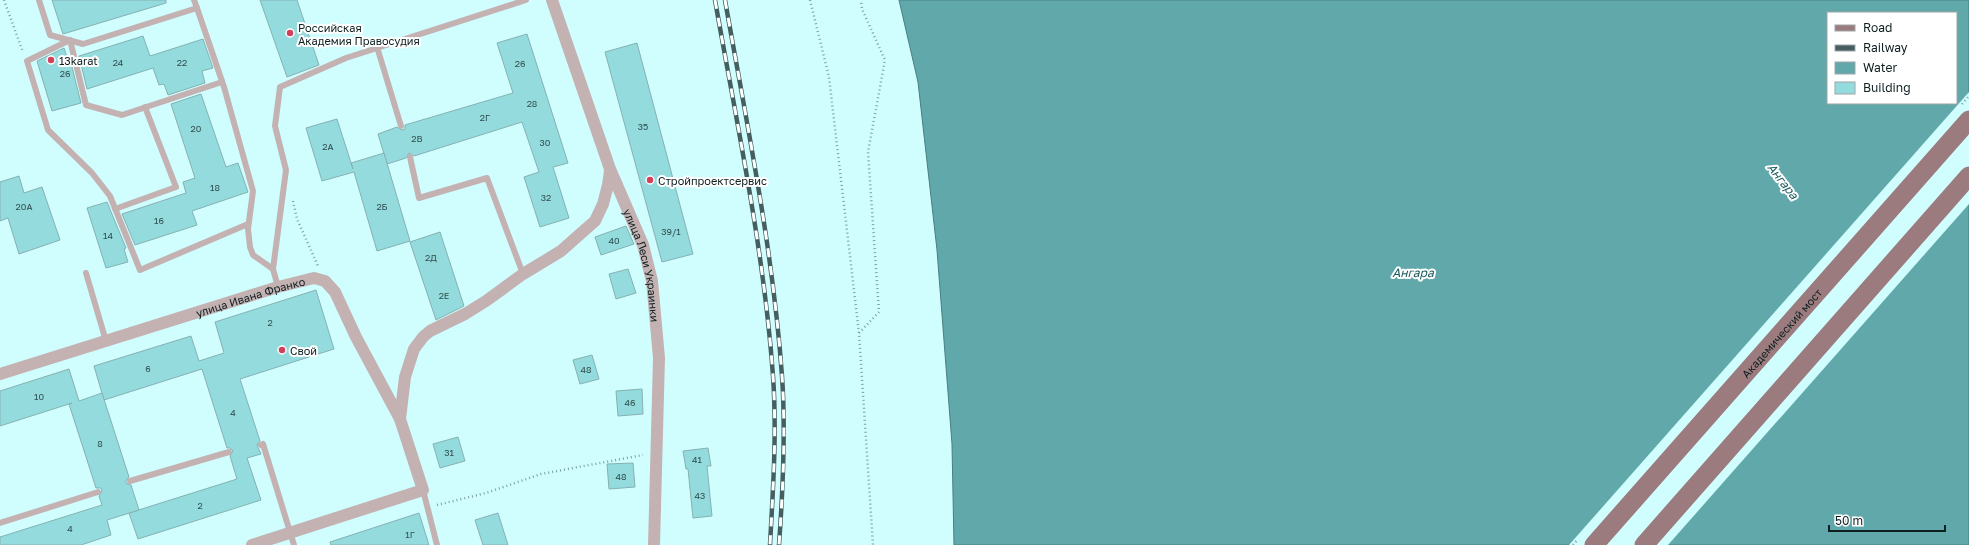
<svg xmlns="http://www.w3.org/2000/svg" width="1969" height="545" font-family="'Golos Text',sans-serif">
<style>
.water{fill:#61a8aa;stroke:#487f81;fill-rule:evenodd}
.pier{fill:#d0feff}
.building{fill:#94dbdd;stroke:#86b1b2}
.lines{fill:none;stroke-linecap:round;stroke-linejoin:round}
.path{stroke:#7ea0a1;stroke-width:2.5;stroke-dasharray:1 3;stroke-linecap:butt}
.lane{stroke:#c4b2b3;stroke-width:6}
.street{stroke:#c4b2b3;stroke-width:12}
.primary{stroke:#9b7b7d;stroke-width:19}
.rail-casing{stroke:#455e5f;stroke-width:4.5}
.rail{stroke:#fff;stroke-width:3;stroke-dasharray:9;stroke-linecap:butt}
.poi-dot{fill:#d1415c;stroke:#fff;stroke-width:1.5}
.labels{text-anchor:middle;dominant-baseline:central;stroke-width:4;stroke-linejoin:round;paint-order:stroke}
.number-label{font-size:9px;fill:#304e4f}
.poi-label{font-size:11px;fill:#0e1f20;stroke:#fff;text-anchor:start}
.street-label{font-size:11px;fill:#0e1f20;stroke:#fff}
.water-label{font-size:12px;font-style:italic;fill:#1c595b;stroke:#fff}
</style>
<rect width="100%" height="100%" fill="#d0feff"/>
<path class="water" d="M899,0H1969V545H954L952,444L937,250L918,82ZM1828,13H1956V103H1828Z"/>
<polygon class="pier" points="1969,92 1969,204 1668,545 1569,545"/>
<g class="building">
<polygon points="52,0 166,0 166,3 63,34"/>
<polygon points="260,0 297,0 319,65 287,77"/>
<polygon points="527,34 568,163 553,167 569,218 540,227 524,177 539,172 522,122 414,156 409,153 406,158 387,164 378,134 397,127 402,130 405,129 405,125 513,93 497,43"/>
<polygon points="143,36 150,56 203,39 213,68 202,71 205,83 168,95 164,84 159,85 153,68 87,89 79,56"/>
<polygon points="637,43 693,254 662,262 605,52"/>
<polygon points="64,48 68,60 70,59 81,103 52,111 37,61"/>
<polygon points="201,94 226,167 238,163 248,192 192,211 197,225 135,245 122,214 186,193 183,182 195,178 171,104"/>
<polygon points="337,119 353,169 351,163 384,153 410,241 377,251 354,172 322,181 306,128"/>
<polygon points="19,176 24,193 42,187 60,240 19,254 8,218 0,221 0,182"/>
<polygon points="107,202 126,248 124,249 128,262 106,268 87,208"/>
<polygon points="626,226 634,244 601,255 595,237"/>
<polygon points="440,232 464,306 436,320 410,242"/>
<polygon points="628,269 636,293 616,299 609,274"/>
<polygon points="316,290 334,349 240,379 260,441 257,445 261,454 247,458 261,500 138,539 129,513 237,479 230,456 233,451 230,448 227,448 202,369 104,400 94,366 191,336 199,361 224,353 215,322"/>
<polygon points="592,355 599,379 580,384 573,360"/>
<polygon points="69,369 79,401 102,393 129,477 126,480 126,483 131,485 139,510 107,520 111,535 81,545 0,545 0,537 102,505 99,496 102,491 101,488 96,488 69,404 72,403 0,426 0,391"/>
<polygon points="642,389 643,414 618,416 616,391"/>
<polygon points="458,437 465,461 440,468 433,444"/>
<polygon points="708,448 711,466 707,466 712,516 693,518 688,469 686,469 683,451"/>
<polygon points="633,463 635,487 609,489 607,464"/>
<polygon points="419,513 429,545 331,545 330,542"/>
<polygon points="498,513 508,545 483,545 475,520"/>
</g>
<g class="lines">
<g class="path">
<polyline points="4,0 23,52"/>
<polyline points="810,0 829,77 859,333 873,545"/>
<polyline points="1962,104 1969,96"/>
<polyline points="293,201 297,219 318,266"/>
<polyline points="859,333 879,312 868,152 885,60 862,9 861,0"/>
<polyline points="437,505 486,493 541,474 643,455"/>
<polyline points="1573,545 1578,539"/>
</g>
<g class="lane">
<polyline points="39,0 50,35 83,44 197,8 194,0"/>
<polyline points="197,8 224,87 253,191 248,229 250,247 253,255 273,269"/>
<polyline points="377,47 401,126"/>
<polyline points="222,82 122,115 86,105 70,40 27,61 48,130 92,173 110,196 140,270 248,224"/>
<polyline points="410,157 419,198 487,178 523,274"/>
<polyline points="115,209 176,187 145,107"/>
<polyline points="86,273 106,341"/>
<polyline points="278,287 273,269 286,170 275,126 280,87 346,58 526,0"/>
<polyline points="261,445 263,444 294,545"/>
<polyline points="130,481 229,452"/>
<polyline points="423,490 437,545"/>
<polyline points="0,523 98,492"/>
</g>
<g class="street">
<path id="s1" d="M552,0L610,169L643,245L652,281L659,358L654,545"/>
<path id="s2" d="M0,374L278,287L314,278L325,281L335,292L356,337L400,419L423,490L252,545"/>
<polyline points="400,419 405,377 414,349 423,337 430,331 465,314 486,301 523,274 561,251 579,235 595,221 603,204 608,185 610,171"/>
</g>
<g class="primary">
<path id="s3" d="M1594,545L1969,120"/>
<polyline points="1644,545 1969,176"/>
</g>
<g class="rail-casing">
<g id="rail">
<path d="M715,0C737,125 764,250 773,376C777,432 773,489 770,545"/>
<path d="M725,0C747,125 773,250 782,376C786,432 783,489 779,545"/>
</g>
</g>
<use href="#rail" class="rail"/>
</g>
<g class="poi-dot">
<circle cx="290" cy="33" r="4"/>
<circle cx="51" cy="60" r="4"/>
<circle cx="650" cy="180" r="4"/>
<circle cx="282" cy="350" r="4"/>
</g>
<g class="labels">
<g class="number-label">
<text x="118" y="62">24</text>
<text x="182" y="62">22</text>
<text x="520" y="63">26</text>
<text x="65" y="73">26</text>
<text x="532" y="103">28</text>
<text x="485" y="117">2Г</text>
<text x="643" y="126">35</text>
<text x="196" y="128">20</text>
<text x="417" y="138">2В</text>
<text x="545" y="142">30</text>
<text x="328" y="146">2А</text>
<text x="215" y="187">18</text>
<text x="546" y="197">32</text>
<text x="24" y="206">20А</text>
<text x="382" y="206">2Б</text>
<text x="159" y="220">16</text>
<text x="671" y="231">39/1</text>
<text x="108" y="235">14</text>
<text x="614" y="240">40</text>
<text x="431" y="257">2Д</text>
<text x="444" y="295">2Е</text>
<text x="270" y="322">2</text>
<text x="148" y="368">6</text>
<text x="586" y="369">48</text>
<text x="39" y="396">10</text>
<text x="630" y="402">46</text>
<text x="233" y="412">4</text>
<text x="100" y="443">8</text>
<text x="449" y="452">31</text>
<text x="697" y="459">41</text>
<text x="621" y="476">48</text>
<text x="700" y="495">43</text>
<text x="200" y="505">2</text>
<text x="70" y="528">4</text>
<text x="410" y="534">1Г</text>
</g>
<g class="poi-label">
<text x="298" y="27">Российская<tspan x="298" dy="13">Академия Правосудия</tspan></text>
<text x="59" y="60">13karat</text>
<text x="658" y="180">Стройпроектсервис</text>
<text x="290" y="350">Свой</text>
</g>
<g class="street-label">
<text stroke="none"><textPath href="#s1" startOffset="281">улица Леси Украинки</textPath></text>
<text stroke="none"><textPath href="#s2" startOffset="262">улица Ивана Франко</textPath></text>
<text stroke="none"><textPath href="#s3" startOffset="283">Академический мост</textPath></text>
</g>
<g class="water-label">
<text transform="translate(1783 181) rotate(52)">Ангара</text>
<text x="1413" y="272">Ангара</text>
</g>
</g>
<rect x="1827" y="12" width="130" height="92" fill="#ffffff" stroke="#9fa5a6"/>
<rect x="1835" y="25" width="20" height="6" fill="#9b7b7d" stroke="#9fa5a6"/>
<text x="1863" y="32" font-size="12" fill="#0e1f20">Road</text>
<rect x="1835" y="45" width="20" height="6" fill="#455e5f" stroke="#9fa5a6"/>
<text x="1863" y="52" font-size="12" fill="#0e1f20">Railway</text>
<rect x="1835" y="62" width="20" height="12" fill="#61a8aa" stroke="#9fa5a6"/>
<text x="1863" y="72" font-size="12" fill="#0e1f20">Water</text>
<rect x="1835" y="82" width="20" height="12" fill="#94dbdd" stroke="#9fa5a6"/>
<text x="1863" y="92" font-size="12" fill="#0e1f20">Building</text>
<path d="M1829 525v6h116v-6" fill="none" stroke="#0e1f20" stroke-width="2"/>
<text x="1835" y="525" font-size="12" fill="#0e1f20" stroke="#ffffff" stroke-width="3" paint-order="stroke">50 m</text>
</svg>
